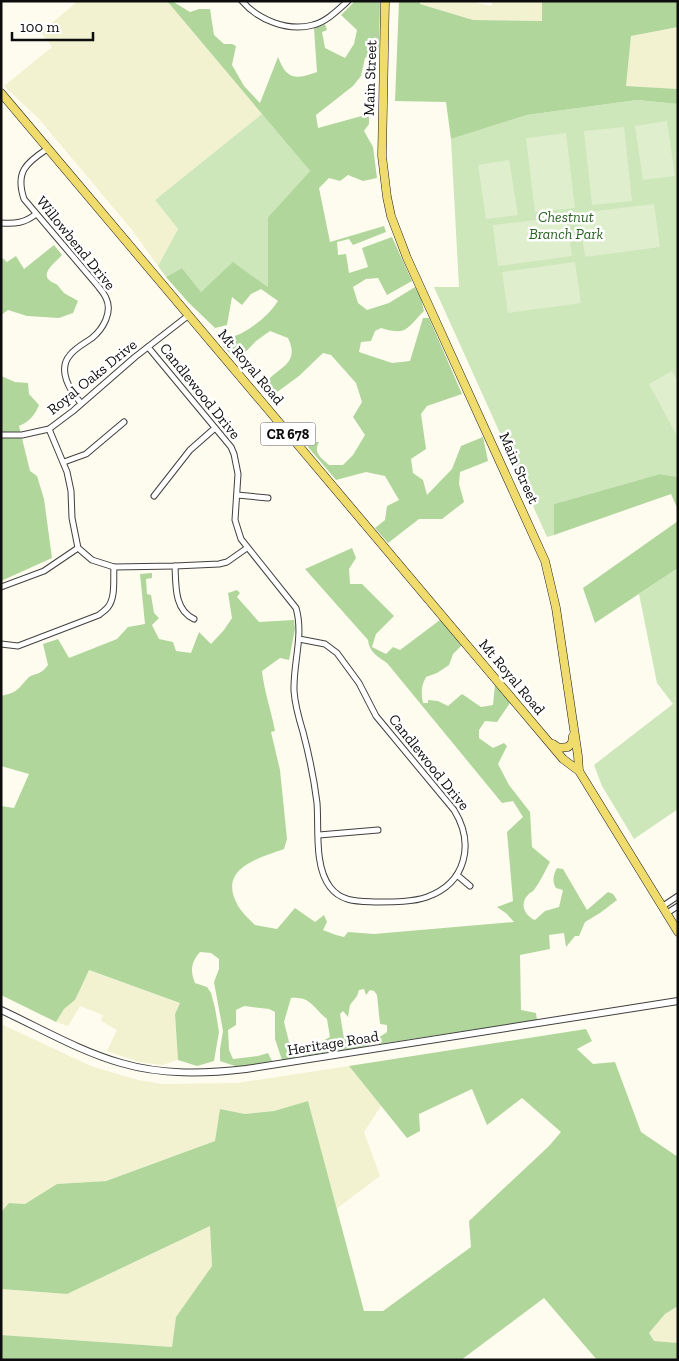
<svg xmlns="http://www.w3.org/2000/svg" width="679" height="1361" font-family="'Zilla Slab',serif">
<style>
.farmland{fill:#f2f2d0}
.green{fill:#cde6ba}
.forest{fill:#b0d69b}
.pitch{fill:#dfeecc}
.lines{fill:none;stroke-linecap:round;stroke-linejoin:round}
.minor-casing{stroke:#404040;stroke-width:7}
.tertiary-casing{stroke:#404040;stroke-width:8}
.primary-casing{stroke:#1e1e1e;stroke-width:9}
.minor{stroke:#fff;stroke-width:5}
.tertiary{stroke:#fff;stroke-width:6}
.primary{stroke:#f0db6d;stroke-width:8}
.labels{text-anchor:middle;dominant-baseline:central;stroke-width:5;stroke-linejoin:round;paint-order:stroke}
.shield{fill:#fff;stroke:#565656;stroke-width:1}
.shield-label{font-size:14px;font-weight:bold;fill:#0d0d0d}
.street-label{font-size:15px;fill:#0d0d0d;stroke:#fff}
.park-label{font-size:15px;font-style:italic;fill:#296122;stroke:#fff}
</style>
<rect width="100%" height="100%" fill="#fefcef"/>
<g class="farmland">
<polygon points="78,1 167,1 262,114 155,200 178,229 158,266 132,230 39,119 4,86 52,47 41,32"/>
<polygon points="420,1 476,1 477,3 491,6 493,1 542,1 543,21 473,20 420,4"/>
<polygon points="678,27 678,89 626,86 631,36"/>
<polygon points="88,970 180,1003 175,1014 178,1060 162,1065 139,1062 107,1051 117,1030 101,1021 103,1015 80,1006 68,1026 56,1022 64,1009 75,1000"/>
<polygon points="1,1024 91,1066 138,1080 163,1084 237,1083 349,1066 381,1106 364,1132 380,1176 336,1209 308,1101 274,1111 245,1114 220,1109 215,1141 105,1181 57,1184 25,1204 9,1203 1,1212"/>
<polygon points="210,1226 212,1266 176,1317 172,1347 1,1335 1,1289 67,1294"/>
<polygon points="678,1306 678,1343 654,1341 649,1333 665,1314"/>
</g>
<g class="green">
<polygon points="637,100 678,104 678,477 660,474 554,504 554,535 547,537 434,287 459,287 451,139 527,115"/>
<polygon points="262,114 310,171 268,217 268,287 234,263 201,292 182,268 166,277 158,266 178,229 155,200"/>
<polygon points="678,568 678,809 634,839 602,786 594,765 673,704 657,683 639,594"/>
</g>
<g class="forest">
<path d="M167,1H172L190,12L199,9H210L214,35L224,44H232L236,46L232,65L244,86L260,103L278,57C287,80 295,80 317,72L314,29L325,24L327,30L322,32L325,48L345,58L354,44L357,30L341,15L355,1H380L379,49L365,58L361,76L353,86L316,115L318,128L369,114V124L364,131L373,147L377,178L363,181L348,175L340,181L329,178L319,188L330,242L384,226L386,232L353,245L349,239L337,242L338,255L346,254L349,273L368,267L362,248L392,237L412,281L387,295L378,278L366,279L353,287L358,303L367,310L389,303L415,287L421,298L424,311C406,329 407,336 381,328L375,331L371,341L361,342L359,352L392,363L410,361L423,318H429L462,394L427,406L421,414L426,449L411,459L413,473L423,480L427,495L452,469L461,446L483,437L488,461L460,472L459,484L464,502L442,519H419L388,543L375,528L385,520L387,506L399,500L385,476L366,472L336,480L308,447L311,442H319C313,453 321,458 329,465H343L353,455L365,435L353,417L362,402L356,383L331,355L323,353L299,376L269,398L262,391C268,368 303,369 288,338L270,331L256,341L237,361L223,346C228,338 233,337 242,333C256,325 269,315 278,301L261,289L251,294L242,305L232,297L227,325L215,328L188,302L166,277L182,268L201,292L233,262L268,287V217L310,171Z"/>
<polygon points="399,1 420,1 420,4 473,20 542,21 542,1 678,1 678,27 631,36 626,86 678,89 678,104 637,100 527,115 451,139 446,102 395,101"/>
<path d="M54,245L62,255C53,265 36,276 56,284C59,286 61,290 64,293C68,296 74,298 78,301L73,313L59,318L27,316L8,310L1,315V257L7,262L16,256L24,269Z"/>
<path d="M1,376L15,382L28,383L29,394L39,405C35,415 29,422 19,426L30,471L37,476L44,499L52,558L1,581Z"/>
<polygon points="660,474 678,477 678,510 671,494 554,535 554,504"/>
<polygon points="678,521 678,568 595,623 583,588"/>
<path d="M352,548L356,558L349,569L350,584H362L394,616L376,634L372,647L386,654L393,647L400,650L440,620L462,645L453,654L449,665L437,673L426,677C421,686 421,693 423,703H428V700L438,701L448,706L462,694L481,707L493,705L495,684L510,703L497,722L485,721L479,730V738L493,748L504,743L507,746L498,764L509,785L530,812L532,847L550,862C545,871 540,882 534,890C530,894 531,891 528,895C519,904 525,916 535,920L545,911L559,907L563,890L556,888C552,882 553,875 557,868L563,869L587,910L608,892L613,894L617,900L600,913L585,922L579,936H575L566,947L564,933L549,935L550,949L520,955L521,1010L536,1013L537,1020L379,1044L378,1038L387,1032V1025L380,1024L377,995L374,991L370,990L366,995L364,989L359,990L357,996L350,1005L348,1017L343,1011L340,1014L344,1039L356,1043L368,1041L369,1046L303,1056V1047L317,1044L330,1037L327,1019C314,1009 311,996 291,998L284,1022L289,1042L294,1047L295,1058L282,1060L275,1039V1012L269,1009L244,1006L236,1010V1025L228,1030L229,1050L233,1059L258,1056L268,1053L272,1061L238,1067L220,1061V1049L223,1031L214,982L219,969V959L211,953L200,952C191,962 190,971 195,983L207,987L211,993L215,1008L219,1032L214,1061L197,1066L178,1060L175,1014L180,1003L89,970L75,1000L64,1009L56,1022L1,995V806L14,808L29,774L1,766V696C18,692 17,690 28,678C35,672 39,677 48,665L43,644L58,639L69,658L117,639L128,627L145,624L140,574L152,573V578L146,579L147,594L151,595L154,613L159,618L152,625L159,639L173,642L176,651L191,653L199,632L211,644L224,630L232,618L228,593L237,590L240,593L237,597L259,622L294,620L295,629L289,660L280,658L262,671C264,691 271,710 275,731L271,732L280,770L287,839L284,849C259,858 218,868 237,904C241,912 249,919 255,925L277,929L295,908L315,922L324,915L327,922L323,930L336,935L344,937L348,932L374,934L514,922L507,914L497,907L513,901L507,832L523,817L513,801L502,803L387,663C378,657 369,652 368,640L305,569Z"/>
<polygon points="586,1029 592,1041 577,1049 593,1064 615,1062 641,1132 678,1157 678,1306 665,1314 649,1333 654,1341 678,1343 678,1360 597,1360 544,1298 461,1360 1,1360 1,1335 172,1347 176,1317 212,1266 210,1226 67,1294 1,1289 1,1212 9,1203 25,1204 57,1184 106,1181 215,1141 220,1109 245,1114 274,1111 308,1101 364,1311 383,1311 471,1247 469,1221 549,1146 561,1132 522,1098 487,1125 472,1089 419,1114 420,1131 407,1138 349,1066"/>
</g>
<g class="pitch">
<polygon points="667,121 675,176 643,180 635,126"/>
<polygon points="624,127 632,201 592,205 584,131"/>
<polygon points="566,133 575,208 535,212 526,138"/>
<polygon points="509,160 518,215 486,219 478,165"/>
<polygon points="654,204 660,247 585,257 579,213"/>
<polygon points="566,216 572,256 498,266 493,225"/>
<polygon points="575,262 581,303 508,313 502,272"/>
<polygon points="672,371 678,382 678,438 649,384"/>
</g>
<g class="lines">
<g class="minor-casing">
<g id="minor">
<path d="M242,1C258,20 288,32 313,25C326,22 338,10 348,1"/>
<path d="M47,149C26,163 15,172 24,199L97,285C100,289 104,293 106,298C113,312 103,329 92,338C85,343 75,348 70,355C57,370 70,391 81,403"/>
<path d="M1,223C15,224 25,223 36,214"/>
<path d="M148,347L231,447L234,454L238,474L235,520L241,539L296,608C304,635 293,663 294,691C295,705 299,719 303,732C309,755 314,778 317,803C319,829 314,866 330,887C342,903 360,901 378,902C394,902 413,902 427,897C466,883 475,844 454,810L376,716L359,683L337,653L325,644L299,639"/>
<polyline points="49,429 67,472 71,491 72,518 78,548 92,560 114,567 175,566 219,564 227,562 247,548"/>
<polyline points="1,435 22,435 49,429 73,411 135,357 189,315"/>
<polyline points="64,462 86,454 124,422"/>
<polyline points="237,495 268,498"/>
<polyline points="154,496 190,450 215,428"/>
<path d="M175,566C176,585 174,610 194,619"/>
<polyline points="1,587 44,571 78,548"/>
<path d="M1,644L18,646L99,615C102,612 106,610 108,607C116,597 113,578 114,567"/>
<polyline points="319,835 378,830"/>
<polyline points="457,875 470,886"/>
<polyline points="663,906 678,896"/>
<polyline points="667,913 678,906"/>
</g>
</g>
<g class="tertiary-casing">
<path id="tertiary" d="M1,1010C40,1028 79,1051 121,1063C162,1075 204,1074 246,1069L678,1001"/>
</g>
<g class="primary-casing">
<g id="primary">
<polyline points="385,1 382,156 387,197 391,216 407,258 545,561 556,608 578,756 579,771 678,932"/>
<polyline points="1,93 563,759 579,771"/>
<polyline points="553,744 559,748 568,747 572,743 573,736"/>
</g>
</g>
<use href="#minor" class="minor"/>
<use href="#tertiary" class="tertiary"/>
<use href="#primary" class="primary"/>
</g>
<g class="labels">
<rect class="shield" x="260.5" y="422.5" width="55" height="23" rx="4"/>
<g class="shield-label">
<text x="288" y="434">CR 678</text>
</g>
<g class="street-label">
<text transform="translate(370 78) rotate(-88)">Main Street</text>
<text transform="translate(76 243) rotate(51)">Willowbend Drive</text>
<text transform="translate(251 367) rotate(50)">Mt Royal Road</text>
<text transform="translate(92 377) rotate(-39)">Royal Oaks Drive</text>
<text transform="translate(200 391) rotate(51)">Candlewood Drive</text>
<text transform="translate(519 468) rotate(66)">Main Street</text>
<text transform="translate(512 677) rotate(50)">Mt Royal Road</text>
<text transform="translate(429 762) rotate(51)">Candlewood Drive</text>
<text transform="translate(333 1043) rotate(-9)">Heritage Road</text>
</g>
<g class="park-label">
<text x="566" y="217">Chestnut<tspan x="566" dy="17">Branch Park</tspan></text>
</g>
</g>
<rect width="679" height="1361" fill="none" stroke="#0d0d0d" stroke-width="5"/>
<path d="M12 32v8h81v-8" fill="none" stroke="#0d0d0d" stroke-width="2.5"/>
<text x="20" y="32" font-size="15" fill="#0d0d0d" stroke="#ffffff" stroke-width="4" paint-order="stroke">100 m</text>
</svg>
